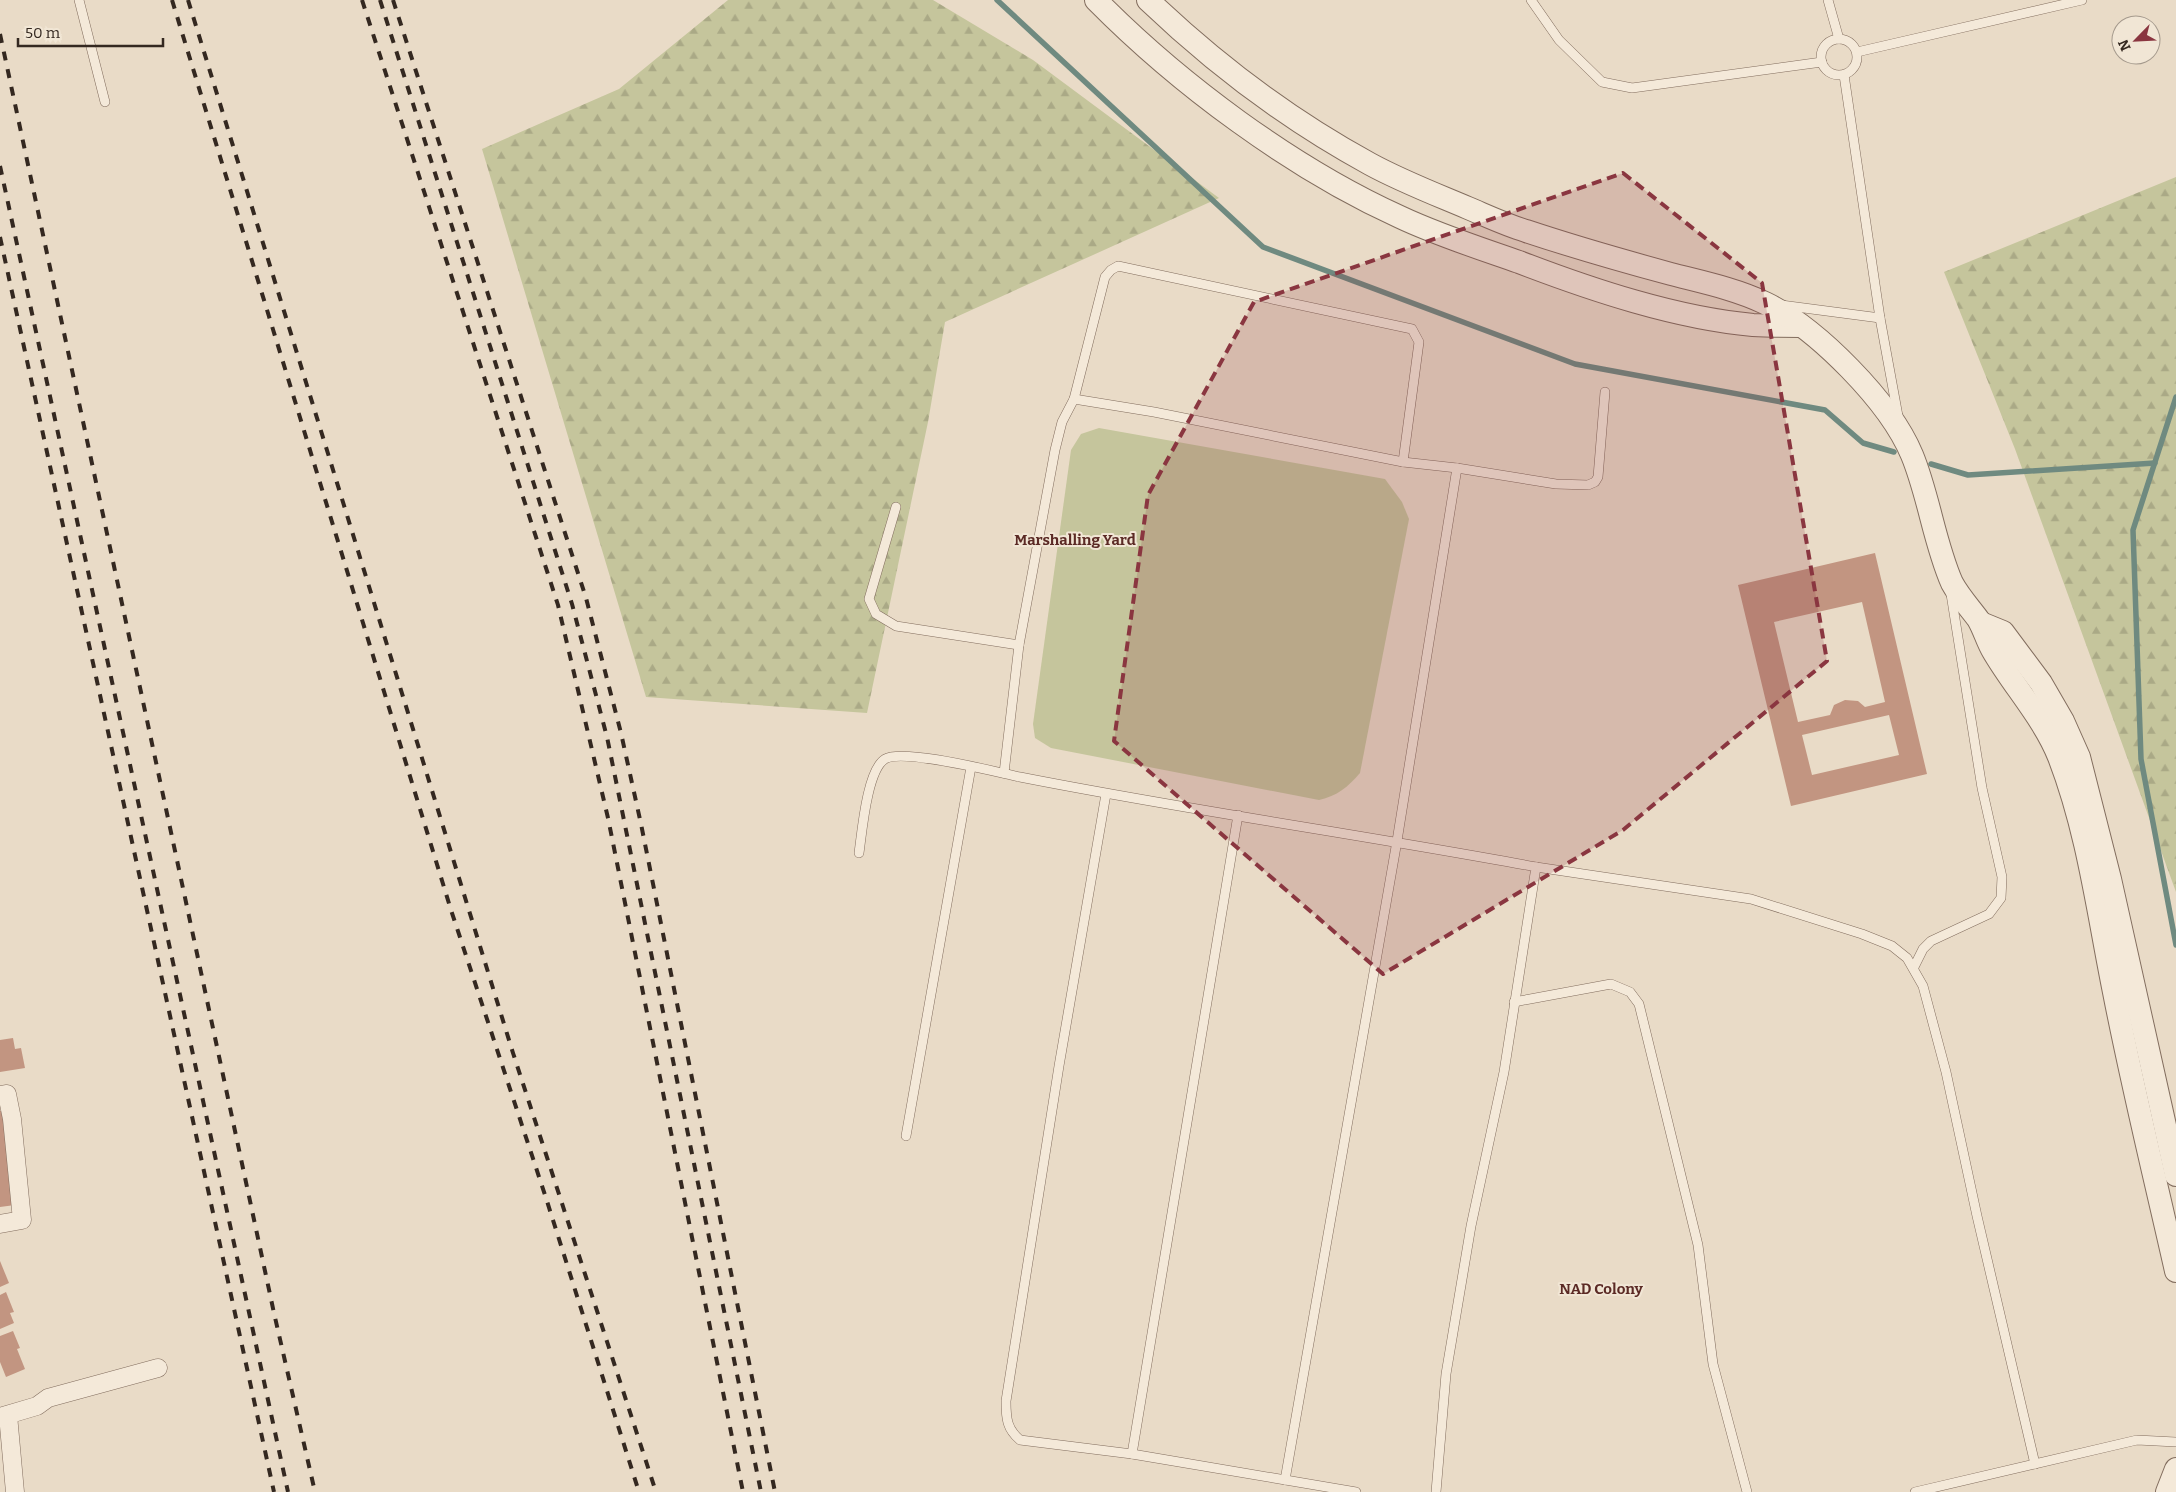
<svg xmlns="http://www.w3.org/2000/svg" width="2176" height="1492" font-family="Bitter,serif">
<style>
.green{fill:#c5c59c}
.forest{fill:url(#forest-firs)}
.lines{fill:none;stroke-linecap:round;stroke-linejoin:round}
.stream{stroke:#6f8a80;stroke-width:5.5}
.building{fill:#c29581;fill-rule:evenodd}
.service-casing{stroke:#826d5e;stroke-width:10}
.minor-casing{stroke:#826d5e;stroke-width:19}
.tertiary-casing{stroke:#826d5e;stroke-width:24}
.service{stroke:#f4e9d9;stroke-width:9}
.minor{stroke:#f4e9d9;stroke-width:18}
.tertiary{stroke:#f4e9d9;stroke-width:22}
.rail{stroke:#342820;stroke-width:4;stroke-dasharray:9 9;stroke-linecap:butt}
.marked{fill:#8a3640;fill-opacity:0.2;stroke:#8a3640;stroke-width:4;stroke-dasharray:10 6;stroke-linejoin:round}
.labels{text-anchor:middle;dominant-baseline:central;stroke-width:4;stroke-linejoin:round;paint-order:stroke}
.neighbourhood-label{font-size:15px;font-weight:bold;fill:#5b2a25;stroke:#f1e6d5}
</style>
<defs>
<pattern id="forest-firs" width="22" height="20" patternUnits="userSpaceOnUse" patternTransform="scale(1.25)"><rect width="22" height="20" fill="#c5c59c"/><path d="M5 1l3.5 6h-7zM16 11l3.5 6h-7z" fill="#aaa986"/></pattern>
</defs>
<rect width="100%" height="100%" fill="#e9dbc7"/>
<path class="green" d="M1099,428L1385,479L1402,502L1409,519L1360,773C1348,787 1337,796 1319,800L1051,748L1035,738L1033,724L1071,450L1081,434Z"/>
<g class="forest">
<polygon points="728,0 933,0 1033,60 1219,198 945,322 928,422 867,713 646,697 482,149 619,89"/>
<polygon points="2176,177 2176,892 2015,449 1944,272"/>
</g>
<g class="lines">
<g class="stream">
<polyline points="997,0 1263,247 1575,364 1825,410 1863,443 1894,452"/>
<polyline points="2176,397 2133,530 2141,759 2176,945"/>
<polyline points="1931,464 1968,475 2155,463"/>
</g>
</g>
<g class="building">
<path d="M1875,553L1927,774L1791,806L1738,585ZM1862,602L1885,702L1865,707L1858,701L1845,700L1834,705L1830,715L1798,722L1774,622ZM1889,715L1899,755L1812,775L1802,735Z"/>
<polygon points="13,1038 15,1049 21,1048 25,1068 0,1072 0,1040"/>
<polygon points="4,1110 15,1205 0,1207 0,1111"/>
<polygon points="0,1261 9,1283 0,1287"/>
<polygon points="6,1292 14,1312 10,1313 14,1323 0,1329 0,1295"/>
<polygon points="13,1331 20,1348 17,1349 25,1369 6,1377 0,1362 0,1336"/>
</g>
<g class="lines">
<g class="service-casing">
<g id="service">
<polyline points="79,0 105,102"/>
<polyline points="1531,0 1559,40 1602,82 1632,88 1822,62"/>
<polyline points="1828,0 1839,39"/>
<circle cx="1839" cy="57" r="18"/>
<polyline points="1857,52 2082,0"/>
<polyline points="1844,75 1880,318 1898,416"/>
<polyline points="1781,305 1880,318"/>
<polyline points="1074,399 1105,277 1111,270 1118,266 1412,329 1419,342 1403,462"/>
<polyline points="896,507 869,599 876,614 896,626 1019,645"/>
<polyline points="1004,773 1019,645 1055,450 1062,422 1074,399 1154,412 1403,462 1457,468 1556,484 1588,485 1595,482 1598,477 1605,392"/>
<path d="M1106,794L1059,1066L1006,1401C1006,1419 1007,1429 1020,1440L1132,1454L1356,1492"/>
<path d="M859,853C862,832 867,770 885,759C903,748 996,772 1020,777C1192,811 1365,835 1536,867L1504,1072L1471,1226L1446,1374L1436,1492"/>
<polyline points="1536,867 1751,899 1862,934 1892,946 1907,958 1923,986 1946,1072 1977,1216 2035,1464"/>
<polyline points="1914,967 1923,949 1931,941 1989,914 2001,898 2002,877 1982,788 1951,594"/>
<polyline points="1514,1002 1611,984 1630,992 1639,1004 1698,1245 1713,1364 1747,1492"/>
<polyline points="906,1136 971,767"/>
<polyline points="1132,1454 1238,815"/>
<polyline points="1285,1480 1397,841 1457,468"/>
<polyline points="1915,1492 2137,1440 2176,1442"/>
</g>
</g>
<g class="minor-casing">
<g id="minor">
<polyline points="0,1095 7,1094 12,1119 22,1220 0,1224"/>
<polyline points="8,1415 15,1492"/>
<polyline points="0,1417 37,1406 48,1398 158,1368"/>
</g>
</g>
<g class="tertiary-casing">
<g id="tertiary">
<path d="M1096,0C1179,84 1292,168 1400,217C1438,235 1479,248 1519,262C1592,290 1676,318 1753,325C1769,326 1785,326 1801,326"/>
<path d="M1148,0C1215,64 1289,120 1370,164C1401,181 1435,194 1468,208C1487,216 1506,225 1526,231C1574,247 1623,261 1671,274C1702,282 1736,289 1765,303C1817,328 1890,402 1912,455C1929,496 1934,542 1952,583C1959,596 1969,607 1978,619C1984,629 1987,641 1993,651C2014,687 2044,719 2059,757C2088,832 2098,913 2114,992C2132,1085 2155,1178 2176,1271"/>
<polyline points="1981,623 2003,632 2041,683 2063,721 2079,757 2110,879 2176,1175"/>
<polyline points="2167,1492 2176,1469"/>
</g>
</g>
<use href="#service" class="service"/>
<use href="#minor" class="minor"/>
<use href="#tertiary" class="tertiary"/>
<g class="rail">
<polyline points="172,0 451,910 546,1198 639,1492"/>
<polyline points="188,0 513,1053 656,1492"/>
<polyline points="362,0 558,605 608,818 743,1492"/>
<polyline points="380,0 572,604 607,737 761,1492"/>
<polyline points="393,0 586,598 621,733 641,824 775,1492"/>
<polyline points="0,34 274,1313 315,1492"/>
<polyline points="0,166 288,1492"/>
<polyline points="0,237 274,1492"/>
</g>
</g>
<path class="marked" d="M1623,173L1762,283L1827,661L1623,830L1383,974L1114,741L1148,495L1254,302Z"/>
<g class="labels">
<g class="neighbourhood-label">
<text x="1075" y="540">Marshalling Yard</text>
<text x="1601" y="1289">NAD Colony</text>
</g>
</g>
<g transform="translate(2136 40) rotate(246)"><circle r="24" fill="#f1e6d5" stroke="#a59a8d"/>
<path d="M0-4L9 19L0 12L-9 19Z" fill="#8a3640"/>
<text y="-8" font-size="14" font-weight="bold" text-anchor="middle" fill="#342820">N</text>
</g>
<path d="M18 38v8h145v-8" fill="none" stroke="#342820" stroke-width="2.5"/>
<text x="25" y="38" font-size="15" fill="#342820" stroke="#f1e6d5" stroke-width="4" paint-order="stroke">50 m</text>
</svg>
